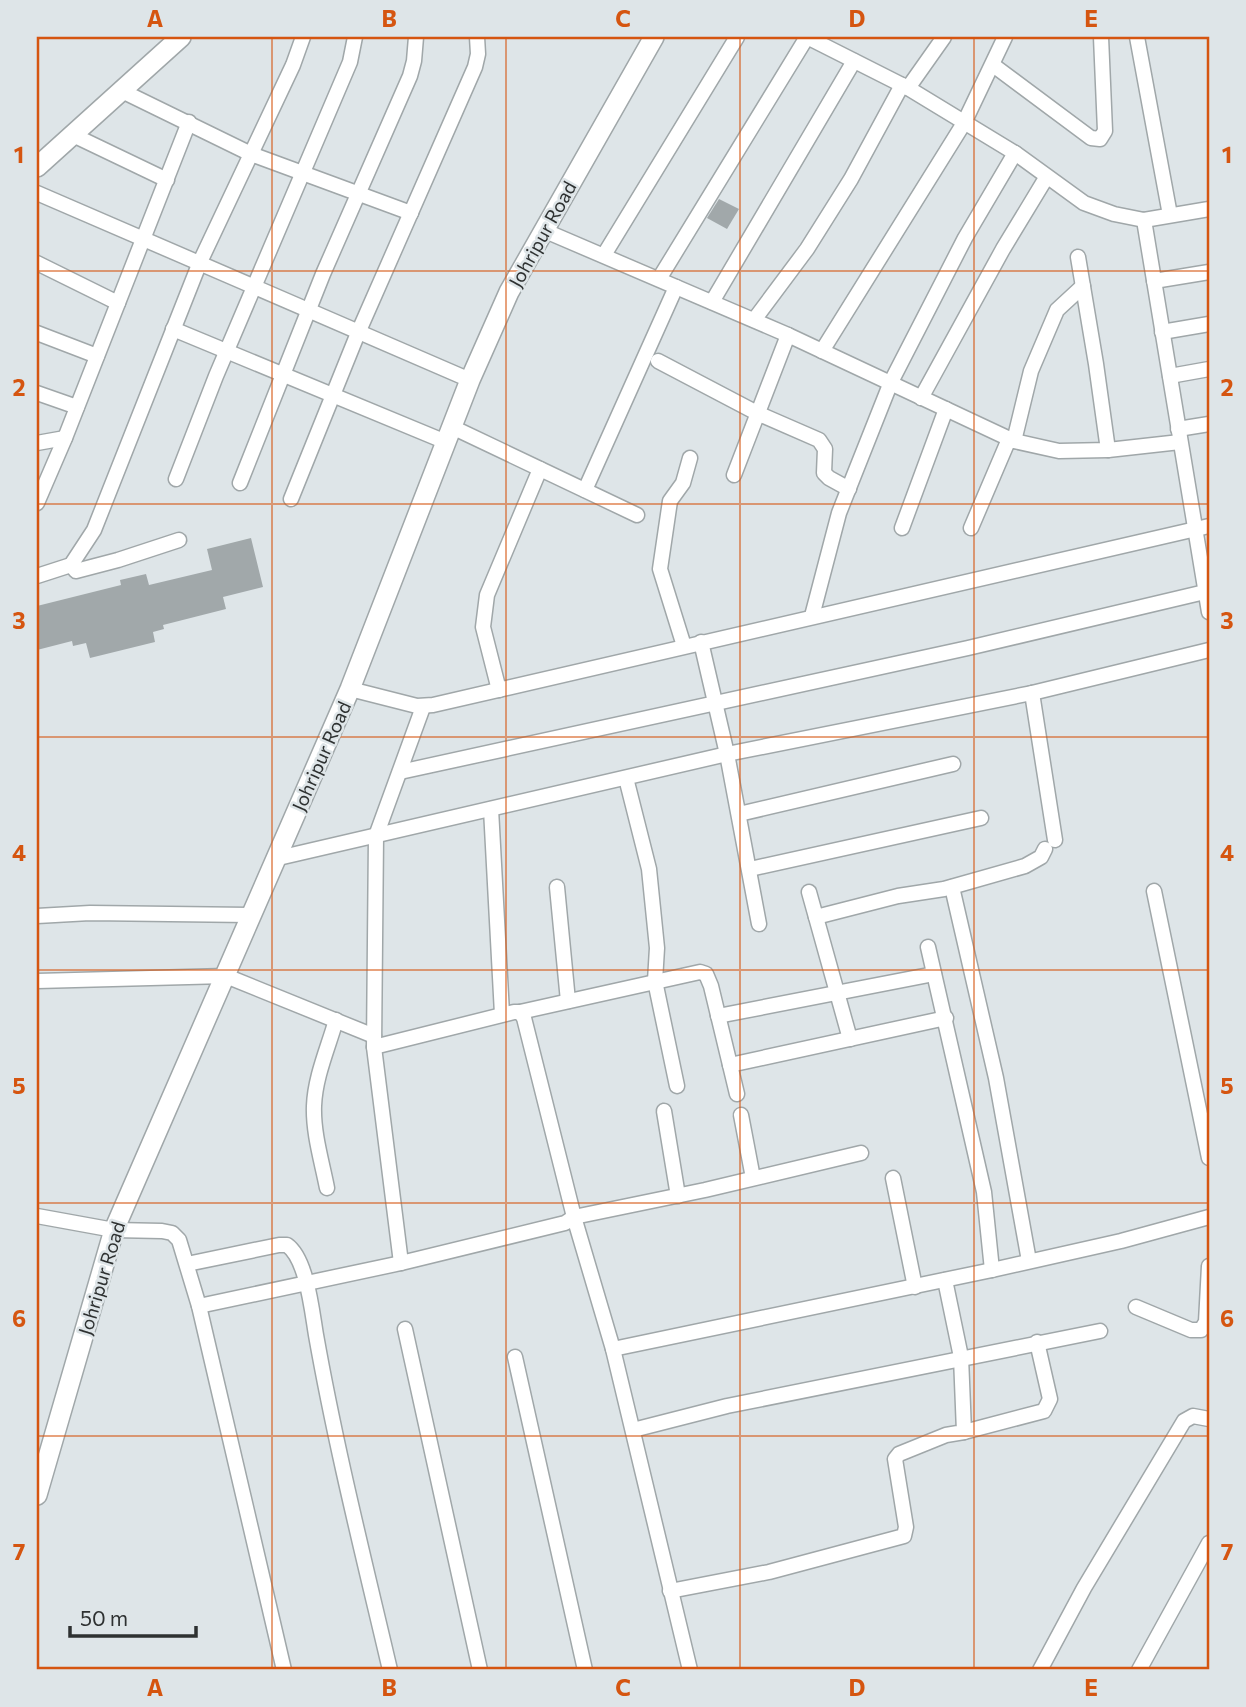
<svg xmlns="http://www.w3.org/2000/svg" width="1246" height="1707" font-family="Commissioner,sans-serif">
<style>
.building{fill:#a1a8aa}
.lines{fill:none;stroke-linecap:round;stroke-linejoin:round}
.street-casing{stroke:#a0a7a9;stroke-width:17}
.secondary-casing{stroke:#a0a7a9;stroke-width:22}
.street{stroke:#fff;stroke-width:14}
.secondary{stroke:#fff;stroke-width:19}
.grid{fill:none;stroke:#d55510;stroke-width:2;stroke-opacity:0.55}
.labels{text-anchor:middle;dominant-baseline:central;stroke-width:5;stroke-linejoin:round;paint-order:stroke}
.street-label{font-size:19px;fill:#2e3131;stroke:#dee5e8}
.neatline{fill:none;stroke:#d55510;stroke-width:2.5}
.grid-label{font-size:23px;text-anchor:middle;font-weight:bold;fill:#d55510}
</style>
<rect width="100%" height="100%" fill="#dee5e8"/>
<g class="building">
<polygon points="719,199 739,209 727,229 707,218"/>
<polygon points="251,538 263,587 223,597 226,609 163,625 164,629 153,632 155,642 90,658 86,643 73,646 72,641 37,650 37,606 121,585 120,580 146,574 149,585 212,570 207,549"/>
</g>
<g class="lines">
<g class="street-casing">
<g id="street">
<polyline points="1137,37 1170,215"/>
<polyline points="993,65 1091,138 1100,139 1105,131 1101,37"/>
<polyline points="908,88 944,37"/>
<polyline points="122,91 251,154 411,213"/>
<polyline points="73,135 167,180"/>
<polyline points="37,193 470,380"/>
<polyline points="1144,220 1209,612"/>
<polyline points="543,230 788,335 1014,441 1059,451 1108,450 1180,442"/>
<polyline points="604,255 737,37"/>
<polyline points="1078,257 1096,364 1108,450"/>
<polyline points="37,263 118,303"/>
<polyline points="659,279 807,37 908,88 1015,153 1084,203 1114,214 1144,220 1209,209"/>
<polyline points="1154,281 1209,272"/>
<polyline points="712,302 854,61"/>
<polyline points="754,320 807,249 851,179 902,85"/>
<polyline points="173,329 446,442"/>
<polyline points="1162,332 1209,324"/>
<polyline points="37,333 97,356"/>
<polyline points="822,351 964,123 1005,37"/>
<polyline points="658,361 757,413 819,440 825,449 824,473 829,478 849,489"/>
<polyline points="1170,376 1209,369"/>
<polyline points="37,393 77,407"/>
<polyline points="921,398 1003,249 1046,178"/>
<polyline points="452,427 637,515"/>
<polyline points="1178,429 1209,424"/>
<polyline points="1014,441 1031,371 1057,310 1083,286"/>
<polyline points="37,443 65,438"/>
<polyline points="734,475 788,335"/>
<polyline points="176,479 216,376 350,62 355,37"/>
<polyline points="240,483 323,274 410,76 414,61 416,37"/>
<polyline points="585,490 676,287"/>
<polyline points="291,499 358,333 475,67 478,54 477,37"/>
<polyline points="37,503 65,438 189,122"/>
<polyline points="902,528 946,409"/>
<polyline points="971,528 1009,439"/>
<polyline points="71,565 76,571 118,560 179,540"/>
<polyline points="37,576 71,565 94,530 200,262 293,65 303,37"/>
<polyline points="812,616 839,513 891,382 965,238 1015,153"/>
<polyline points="701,642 727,754 759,924"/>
<polyline points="684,646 660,569 670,501 683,483 690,458"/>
<polyline points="350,689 417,706 433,705 1209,526"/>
<polyline points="499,690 483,627 487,595 540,469"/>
<polyline points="1032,693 1055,840"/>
<polyline points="400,772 968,648 1209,591"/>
<polyline points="626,778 649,869 657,948 655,981 677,1086"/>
<polyline points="491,809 502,1014"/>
<polyline points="739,814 953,764"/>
<polyline points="274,859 727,754 1032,693 1209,650"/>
<polyline points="750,869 981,818"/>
<polyline points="557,887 568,1001"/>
<polyline points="952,887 996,1078 1029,1261"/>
<polyline points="1154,891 1209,1158"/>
<polyline points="809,892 850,1039"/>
<polyline points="37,916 90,913 250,915"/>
<polyline points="816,917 898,896 944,889 1025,866 1041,857 1045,849"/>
<polyline points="928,947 984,1192 992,1270"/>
<polyline points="37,981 226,976 374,1036"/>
<polyline points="520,1012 700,972 706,974 711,986 737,1094"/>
<polyline points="718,1016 934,974"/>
<polyline points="374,1047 514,1012 520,1012 524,1018 574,1217 613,1349 690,1670"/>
<polyline points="730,1065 946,1018"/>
<polyline points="664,1111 678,1196"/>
<polyline points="741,1115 753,1178"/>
<polyline points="893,1178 915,1287"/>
<path d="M327,1188C322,1162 313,1133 314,1106C315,1077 328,1048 336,1020"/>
<polyline points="37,1216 114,1230 162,1231 172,1233 179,1240 199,1306 284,1670"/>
<polyline points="401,1263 374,1047 376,836 423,707"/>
<path d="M187,1264L279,1245H287C307,1259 312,1312 316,1335C336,1448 364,1559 390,1670"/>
<polyline points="199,1306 401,1263 565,1223 574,1217 705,1190 861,1153"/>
<polyline points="1136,1307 1191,1330 1201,1330 1206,1322 1209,1266"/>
<polyline points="405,1329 480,1670"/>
<polyline points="613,1349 992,1270 1121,1241 1209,1217"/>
<polyline points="515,1357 585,1670"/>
<polyline points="633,1430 727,1406 1100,1331"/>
<polyline points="964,1432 1044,1411 1050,1399 1037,1342"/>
<polyline points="670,1591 769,1572 904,1536 906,1527 895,1459 899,1454 946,1435 964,1432 961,1357 945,1280"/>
<polyline points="1040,1670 1084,1588 1184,1421 1193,1416 1209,1419"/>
<polyline points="1139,1670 1209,1543"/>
</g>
</g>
<g class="secondary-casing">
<g id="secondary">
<polyline points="37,167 181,37"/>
<polyline points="37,1495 114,1230 350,689 470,380 509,292 654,37"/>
</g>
</g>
<use href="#street" class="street"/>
<use href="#secondary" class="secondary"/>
</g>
<path class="grid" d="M272,37V1670M506,37V1670M740,37V1670M974,37V1670M37,271H1209M37,504H1209M37,737H1209M37,970H1209M37,1203H1209M37,1436H1209"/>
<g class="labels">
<g class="street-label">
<text transform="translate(542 234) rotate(-61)">Johripur Road</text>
<text transform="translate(321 756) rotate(-66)">Johripur Road</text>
<text transform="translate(101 1278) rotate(-73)">Johripur Road</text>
</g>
</g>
<rect width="1246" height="1707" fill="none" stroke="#dee5e8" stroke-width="77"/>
<path d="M70 1626v10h126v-10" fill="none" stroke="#2e3131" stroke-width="3.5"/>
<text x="80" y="1626" font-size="21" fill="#2e3131" stroke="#dee5e8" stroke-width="5" paint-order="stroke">50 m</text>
<rect x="38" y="38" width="1170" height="1630" class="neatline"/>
<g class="grid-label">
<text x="155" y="27">A</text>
<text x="389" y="27">B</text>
<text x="623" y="27">C</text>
<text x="857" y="27">D</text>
<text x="1091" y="27">E</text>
<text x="19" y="163">1</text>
<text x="1227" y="163">1</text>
<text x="19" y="396">2</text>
<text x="1227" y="396">2</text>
<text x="19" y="629">3</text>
<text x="1227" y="629">3</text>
<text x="19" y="861">4</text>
<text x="1227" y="861">4</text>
<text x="19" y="1094">5</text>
<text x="1227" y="1094">5</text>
<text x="19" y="1327">6</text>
<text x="1227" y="1327">6</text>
<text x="19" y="1560">7</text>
<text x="1227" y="1560">7</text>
<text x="155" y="1696">A</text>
<text x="389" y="1696">B</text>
<text x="623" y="1696">C</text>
<text x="857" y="1696">D</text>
<text x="1091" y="1696">E</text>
</g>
</svg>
